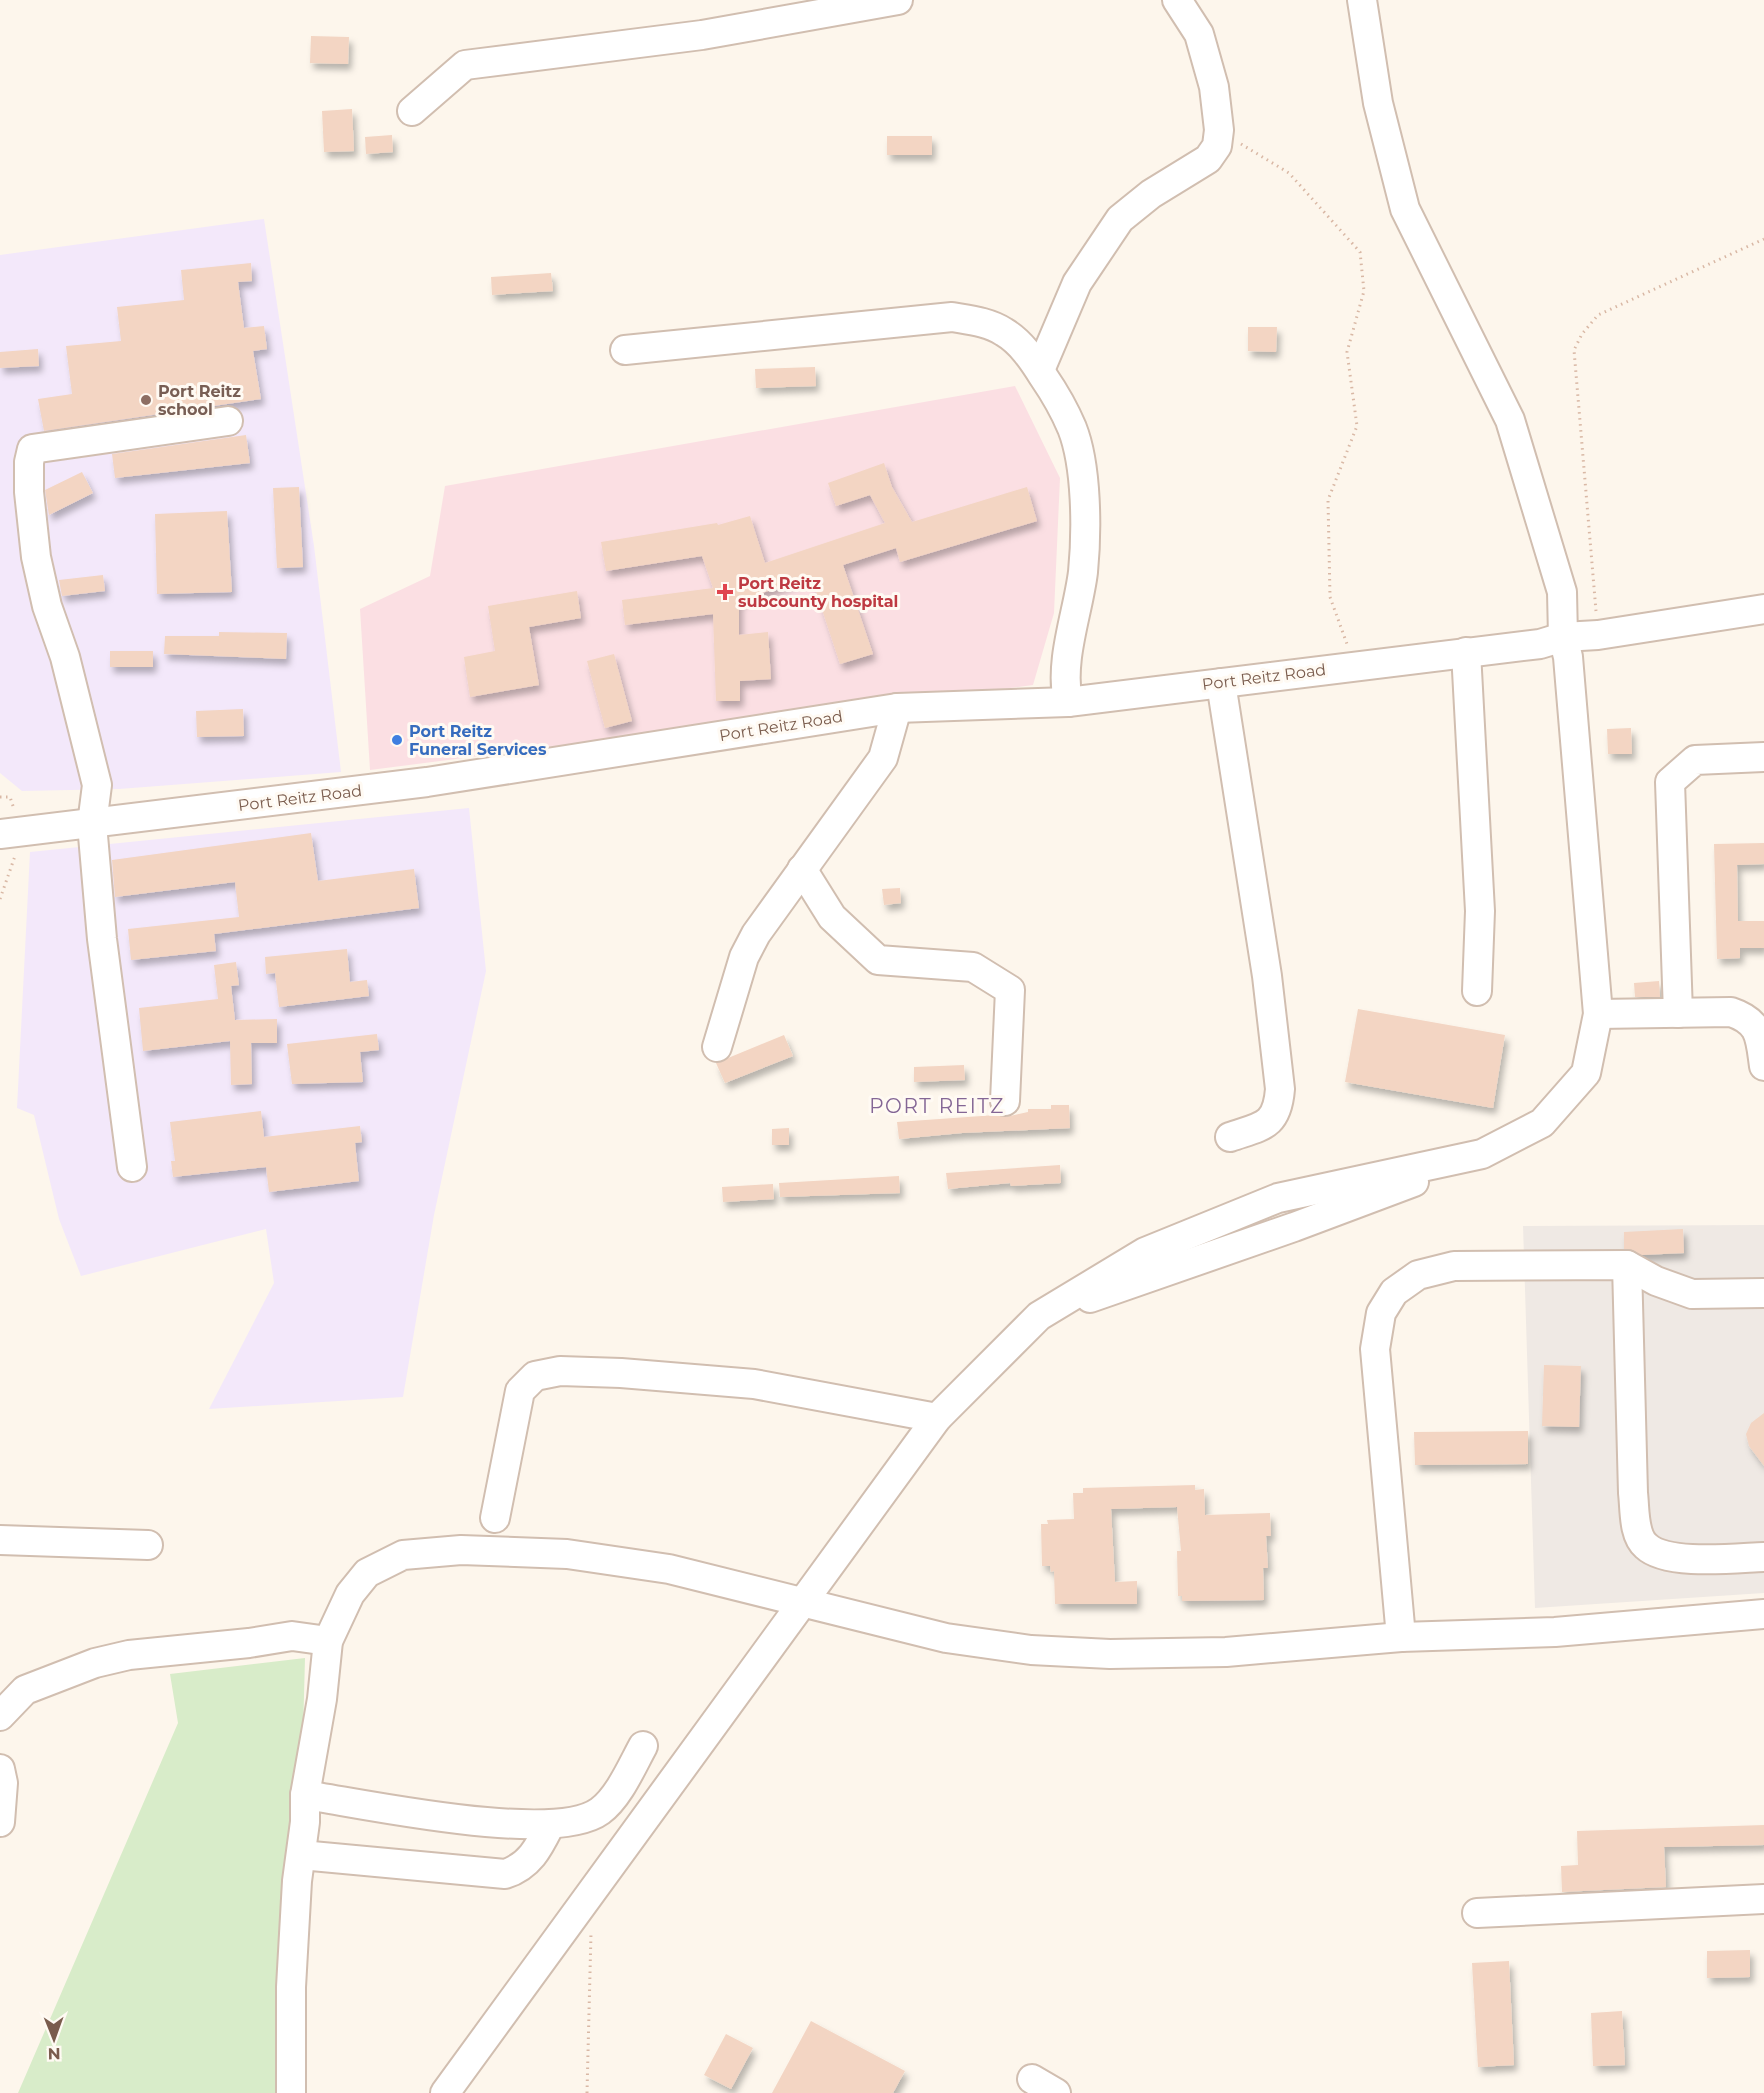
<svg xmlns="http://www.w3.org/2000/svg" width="1764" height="2093" font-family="Montserrat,sans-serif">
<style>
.industrial{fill:#efe9e4}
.education{fill:#f3e8fa}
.medical{fill:#fbdfe3}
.green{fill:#d8ecc9}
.building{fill:#f3d5c3;filter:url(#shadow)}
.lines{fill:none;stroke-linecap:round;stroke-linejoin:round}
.minor-casing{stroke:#d1beb0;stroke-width:32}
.path{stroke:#d9b8a5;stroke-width:3;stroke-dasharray:1.5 4.5;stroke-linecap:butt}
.minor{stroke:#fff;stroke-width:28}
.education-dot{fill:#8d6e63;stroke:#fffaf3;stroke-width:2}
.health-dot{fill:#e0444e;stroke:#fffaf3;stroke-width:2}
.shop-dot{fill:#3f7fe0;stroke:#fffaf3;stroke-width:2}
.labels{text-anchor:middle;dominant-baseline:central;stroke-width:6;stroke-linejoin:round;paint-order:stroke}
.education-label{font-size:16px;font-weight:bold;fill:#785e54;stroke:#fffaf3;text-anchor:start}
.health-label{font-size:16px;font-weight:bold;fill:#be3a42;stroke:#fffaf3;text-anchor:start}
.street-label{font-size:16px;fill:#7a5c4d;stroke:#fffaf3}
.shop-label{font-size:16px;font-weight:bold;fill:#366cbe;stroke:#fffaf3;text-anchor:start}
.quarter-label{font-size:20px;letter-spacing:1.5px;fill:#846695;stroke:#fffaf3}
</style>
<defs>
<filter id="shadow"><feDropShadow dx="3.5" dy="6" stdDeviation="3" flood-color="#0004"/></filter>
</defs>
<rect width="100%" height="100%" fill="#fdf6ec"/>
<polygon class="industrial" points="1764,1225 1764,1593 1535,1608 1523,1226"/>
<g class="education">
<polygon points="264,219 314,546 341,772 119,789 22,791 0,773 0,255"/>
<polygon points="469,808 486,971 434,1215 403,1397 209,1409 274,1283 266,1229 81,1276 59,1219 34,1115 17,1108 30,852"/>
</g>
<polygon class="medical" points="1015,386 1060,478 1054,613 1033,685 370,770 360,609 430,576 445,486"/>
<polygon class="green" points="305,1658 301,1809 280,2093 18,2093 178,1723 170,1674"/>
<g class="building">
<polygon points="311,36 349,37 348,64 310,63"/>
<polygon points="352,109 354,151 324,152 322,111"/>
<polygon points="392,135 393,152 366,154 365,137"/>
<rect x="887" y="136" width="45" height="19"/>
<polygon points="251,263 252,281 238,282 244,328 264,326 267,349 253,351 261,399 44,431 38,399 72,394 66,346 121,341 117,307 184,300 181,270"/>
<polygon points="551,273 553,291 492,295 491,277"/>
<polygon points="1248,327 1277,327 1276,352 1248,351"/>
<polygon points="38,349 39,366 0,368 0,352"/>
<polygon points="815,367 816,386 756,388 755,369"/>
<polygon points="246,435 250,463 115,478 112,454"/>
<polygon points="884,463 892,487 912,522 1027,487 1037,521 900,562 896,548 843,565 873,654 840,664 811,576 739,601 739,635 768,632 771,679 740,681 740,701 716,701 713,614 625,625 622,600 713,588 702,556 606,571 601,542 717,523 718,525 750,516 765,563 885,523 870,495 836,506 828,483"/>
<polygon points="82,472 93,493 49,515 45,490"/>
<polygon points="299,487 303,567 277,568 273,488"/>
<polygon points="227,511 232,592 157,594 155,514"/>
<polygon points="103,575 105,591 62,596 59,580"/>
<polygon points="577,591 581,618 529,627 539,685 470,697 464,657 495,651 488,606"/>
<polygon points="219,632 287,633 286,659 164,654 165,636 219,636"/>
<rect x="110" y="651" width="43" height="16"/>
<polygon points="614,654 632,721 605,728 587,661"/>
<polygon points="243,709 244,736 197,737 196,711"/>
<polygon points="1631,728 1632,754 1608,754 1607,729"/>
<polygon points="311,833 318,881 414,869 419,908 214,934 216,951 131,960 128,929 239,917 235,882 115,897 112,860"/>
<polygon points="1764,843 1764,864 1737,865 1738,921 1764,921 1764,948 1740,948 1740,958 1717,959 1714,844"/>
<polygon points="900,888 901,903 884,905 882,889"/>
<polygon points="347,949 350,982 367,980 369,996 279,1007 275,973 266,974 265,957"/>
<polygon points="236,962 239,985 231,986 235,1020 277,1019 277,1043 251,1043 252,1084 231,1085 230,1041 143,1051 139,1008 218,999 214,965"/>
<polygon points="1659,981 1660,997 1635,997 1634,983"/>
<polygon points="1358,1009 1505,1035 1493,1108 1345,1082"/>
<polygon points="377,1034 379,1050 360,1052 363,1082 292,1084 287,1044"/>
<polygon points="784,1035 793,1056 725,1083 716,1063"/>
<polygon points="964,1065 965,1080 914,1082 914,1067"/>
<polygon points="1051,1105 1069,1105 1070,1128 962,1133 899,1139 897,1122 996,1115 1005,1117 1028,1112 1028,1109 1051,1109"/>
<polygon points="261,1111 264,1137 360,1126 362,1142 355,1143 359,1181 269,1192 266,1167 173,1177 171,1161 175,1161 170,1122"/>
<polygon points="789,1128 789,1145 772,1145 772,1129"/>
<polygon points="1060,1165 1061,1183 1011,1186 1010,1183 948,1189 946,1173"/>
<polygon points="899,1176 900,1193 780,1197 779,1183"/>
<polygon points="773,1184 774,1199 723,1202 722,1187"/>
<polygon points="1683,1229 1684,1253 1642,1255 1624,1249 1624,1232"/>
<polygon points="1544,1365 1581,1366 1579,1427 1542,1426"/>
<polygon points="1764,1413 1764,1466 1749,1446 1746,1434 1751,1423"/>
<polygon points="1528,1431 1528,1464 1415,1465 1414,1432"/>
<polygon points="1195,1485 1195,1490 1204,1489 1205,1515 1270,1513 1271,1536 1266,1536 1268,1568 1263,1568 1264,1600 1182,1601 1182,1596 1178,1596 1177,1551 1181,1551 1177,1507 1111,1509 1115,1582 1137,1581 1137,1604 1055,1604 1054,1571 1051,1572 1050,1566 1042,1566 1041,1524 1048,1524 1047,1520 1074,1519 1073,1493 1083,1493 1083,1488"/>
<polygon points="1764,1825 1764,1845 1664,1847 1666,1887 1562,1892 1561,1866 1578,1865 1577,1831"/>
<polygon points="1750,1950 1750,1977 1707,1978 1707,1951"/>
<polygon points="1509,1961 1514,2065 1478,2067 1472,1963"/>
<polygon points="1622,2011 1625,2065 1593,2066 1591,2013"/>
<polygon points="811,2021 905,2071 893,2093 772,2093"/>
<polygon points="726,2034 753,2048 731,2089 704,2075"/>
</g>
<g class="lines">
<g class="minor-casing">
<g id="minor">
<polyline points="412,111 465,65 702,35 898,0"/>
<path d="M625,350L952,317C969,320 989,322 1004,332C1021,342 1033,360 1043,376C1054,392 1064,409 1072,428C1087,466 1087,531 1083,572C1078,613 1059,660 1068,702"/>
<polyline points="1040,370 1077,283 1120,219 1151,194 1208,159 1217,146 1219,130 1214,87 1199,34 1177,0"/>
<polyline points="1466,652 1480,911 1477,991"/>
<path d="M1221,683L1267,976L1280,1089C1277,1127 1262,1126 1230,1137"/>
<polyline points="0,834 427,782 897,708 1068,702 1540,644 1563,637 1598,635 1764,609"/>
<polyline points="802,869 832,917 878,960 973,967 1010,990 1005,1101"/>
<polyline points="1678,1013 1670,782 1695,760 1764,757"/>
<path d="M1598,1014L1731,1012C1761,1022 1760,1038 1764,1066"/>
<polyline points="717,1047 744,957 756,934 883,758 897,708"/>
<polyline points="132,1167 102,939 92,824 97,785 65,657 47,606 36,557 29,492 29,462 32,449 228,421"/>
<path d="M1627,1265L1633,1493C1635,1509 1633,1535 1646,1546C1667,1566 1736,1558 1764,1557"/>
<polyline points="1090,1298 1294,1227 1414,1182"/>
<polyline points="495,1518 520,1391 535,1376 560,1371 621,1373 754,1384 937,1418"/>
<polyline points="0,1540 148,1545"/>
<polyline points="1401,1637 1375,1349 1381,1313 1394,1292 1418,1275 1454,1266 1627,1265 1656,1281 1692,1294 1764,1293"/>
<polyline points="0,1716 25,1690 95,1663 129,1655 249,1643 292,1636 328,1641"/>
<polyline points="0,1769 3,1783 0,1822"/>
<path d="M305,1795C365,1804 554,1845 600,1811C619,1797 632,1766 643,1746"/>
<path d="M301,1855L505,1874C530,1866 539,1847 550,1825"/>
<polyline points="1477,1913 1764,1899"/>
<polyline points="1032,2079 1056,2093"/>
<polyline points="291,2093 291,1987 297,1881 305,1822 305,1795 322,1699 328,1641 350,1594 367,1573 403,1555 461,1550 567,1554 669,1569 946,1638 1031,1650 1110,1654 1226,1652 1401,1637 1555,1632 1764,1614"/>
<polyline points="445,2093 937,1418 1039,1316 1145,1252 1278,1198 1482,1154 1542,1123 1586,1073 1598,1014 1568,657 1563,637 1562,592 1510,420 1405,209 1378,103 1362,0"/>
</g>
</g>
<g class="path">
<polyline points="1241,144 1289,173 1360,252 1364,291 1347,352 1357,426 1328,500 1330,597 1347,644"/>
<polyline points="1596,611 1574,350 1582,334 1598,315 1764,239"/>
<polyline points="0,797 10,797 14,809"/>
<polyline points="0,899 15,856"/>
<polyline points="587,2093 591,1933"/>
</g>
<use href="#minor" class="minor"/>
</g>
<circle class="education-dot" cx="146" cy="400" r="6"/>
<path class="health-dot" d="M722 583h6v6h6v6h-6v6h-6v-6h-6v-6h6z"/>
<circle class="shop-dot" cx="397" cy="740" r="6"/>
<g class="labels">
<g class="education-label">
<text x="158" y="391">Port Reitz<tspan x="158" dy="18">school</tspan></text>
</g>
<g class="health-label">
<text x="738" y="583">Port Reitz<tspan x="738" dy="18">subcounty hospital</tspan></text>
</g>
<g class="street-label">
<text transform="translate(1264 677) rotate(-7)">Port Reitz Road</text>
<text transform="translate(781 726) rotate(-9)">Port Reitz Road</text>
<text transform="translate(300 798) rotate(-7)">Port Reitz Road</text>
</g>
<g class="shop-label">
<text x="409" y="731">Port Reitz<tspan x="409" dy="18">Funeral Services</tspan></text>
</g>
<g class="quarter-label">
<text x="937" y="1106">PORT REITZ</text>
</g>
</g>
<g transform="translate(54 2039) rotate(179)" stroke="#fffaf3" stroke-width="4.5" paint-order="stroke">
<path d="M0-4.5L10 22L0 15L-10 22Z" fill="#7a5c4d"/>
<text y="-9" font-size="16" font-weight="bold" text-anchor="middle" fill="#7a5c4d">N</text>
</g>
</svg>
